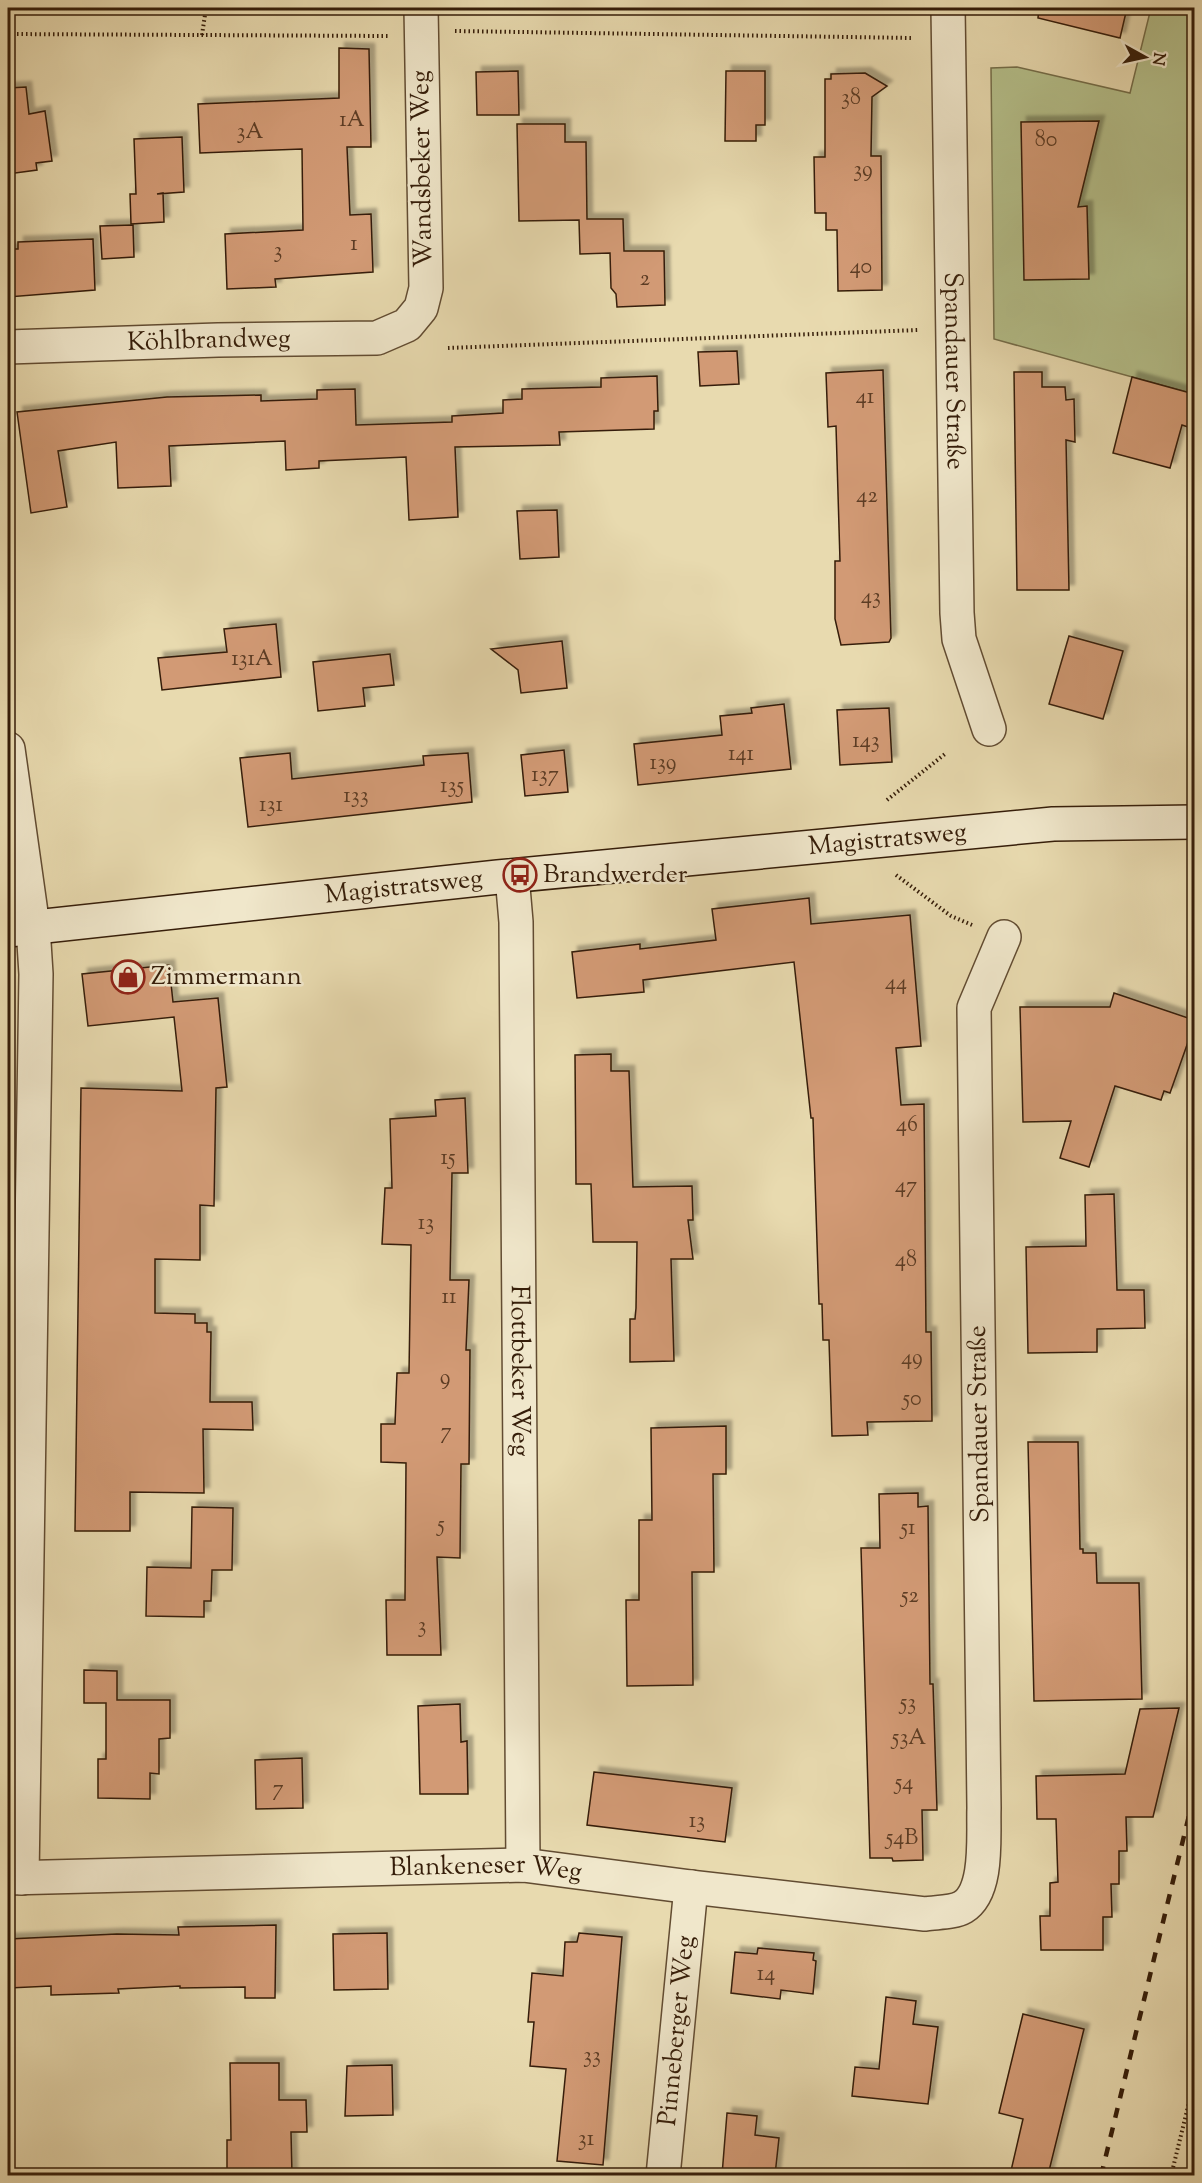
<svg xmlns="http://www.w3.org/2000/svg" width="1202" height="2183" font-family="'Sorts Mill Goudy',serif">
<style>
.green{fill:#b5c08b;stroke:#756e4a;stroke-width:1.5}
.building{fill:#d29a74;stroke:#351d09;stroke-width:1.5;filter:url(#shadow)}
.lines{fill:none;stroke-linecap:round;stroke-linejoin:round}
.street-casing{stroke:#624c32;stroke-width:36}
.secondary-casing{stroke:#351d09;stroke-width:36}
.path{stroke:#351d09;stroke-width:4;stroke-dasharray:1.5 3;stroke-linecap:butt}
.street{stroke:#f0e7cb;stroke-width:33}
.secondary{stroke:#f0e7cb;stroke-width:33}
.rail{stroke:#351d09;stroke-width:4.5;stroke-dasharray:10 10;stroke-linecap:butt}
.labels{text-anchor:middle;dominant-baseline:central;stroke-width:5;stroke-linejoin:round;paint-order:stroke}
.number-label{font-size:22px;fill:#5c3c24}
.street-label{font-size:26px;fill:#351d09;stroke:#f0e7cb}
.poi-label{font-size:26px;fill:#351d09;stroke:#f0e7cb;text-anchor:start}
</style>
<defs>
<filter id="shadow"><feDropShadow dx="5.5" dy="-5.5" stdDeviation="1.5" flood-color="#0004"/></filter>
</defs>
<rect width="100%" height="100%" fill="#e8daaf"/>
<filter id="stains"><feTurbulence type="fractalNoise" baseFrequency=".00333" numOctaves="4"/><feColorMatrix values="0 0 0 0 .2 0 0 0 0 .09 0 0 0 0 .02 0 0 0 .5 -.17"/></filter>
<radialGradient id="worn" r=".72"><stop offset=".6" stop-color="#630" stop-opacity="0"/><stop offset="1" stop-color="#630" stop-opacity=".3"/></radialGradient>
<polygon class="green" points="1151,8 1194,8 1194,394 994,339 991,68 1017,67 1130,93"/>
<g class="building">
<polygon points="1039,8 1127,8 1120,38 1038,18"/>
<polygon points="339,48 369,49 371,147 347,147 350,215 371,214 373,272 275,279 276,287 227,289 225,234 303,230 302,149 200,153 198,104 339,98"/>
<polygon points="518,71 519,115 477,115 476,72"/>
<polygon points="726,71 765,71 765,125 756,125 756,141 725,141"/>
<polygon points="865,73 887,86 872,97 871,156 881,156 882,290 838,291 837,230 826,230 826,213 815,213 814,157 825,157 825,79 831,79 831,74"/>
<polygon points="26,87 29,114 45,111 52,161 36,163 37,170 8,174 8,88"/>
<polygon points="1099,121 1078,207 1087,206 1089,279 1024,280 1021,122"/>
<polygon points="517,124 565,124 565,142 586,142 587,219 623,219 624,251 664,251 665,305 617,307 616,294 611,288 610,253 580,254 579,220 519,221"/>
<polygon points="182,137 184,192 157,194 163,193 164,222 131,224 130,194 136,194 134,139"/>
<polygon points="133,225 134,257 102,259 100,226"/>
<polygon points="93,239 95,290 8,297 8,249 18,249 18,242"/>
<polygon points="737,351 739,384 700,386 698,352"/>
<polygon points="883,370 891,638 889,642 841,645 835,619 835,561 840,561 836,426 828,427 826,373"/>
<polygon points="1014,372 1042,372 1042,387 1065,387 1066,400 1074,399 1075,442 1066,440 1069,590 1017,590"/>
<polygon points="657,376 658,411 654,411 654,429 559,432 560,445 455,447 458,517 409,520 406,457 319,461 319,468 286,470 285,441 169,446 171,486 118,488 116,442 58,451 67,507 31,513 17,412 167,397 261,395 261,401 317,399 317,390 355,389 356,425 452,422 452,416 503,413 503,400 522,399 522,389 601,387 601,378"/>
<polygon points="1132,377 1194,394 1194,429 1182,425 1170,468 1113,453"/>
<polygon points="557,510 559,557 520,559 517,511"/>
<polygon points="276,624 281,677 162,690 158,658 227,652 224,629"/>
<polygon points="1069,636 1123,651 1103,719 1049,704"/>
<polygon points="562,641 567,688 521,693 518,670 491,649"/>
<polygon points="390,654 394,685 363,688 365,706 318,711 313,662"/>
<polygon points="784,704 791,769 638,785 634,744 722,735 720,716 752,713 751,708"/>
<polygon points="889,708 892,762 840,765 837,710"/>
<polygon points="564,750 568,792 525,796 521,755"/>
<polygon points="290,753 292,779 424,765 423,756 468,753 472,802 248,827 240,758"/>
<polygon points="809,898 811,924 910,915 921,1046 896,1048 901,1105 924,1104 926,1332 931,1332 932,1421 867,1422 868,1435 832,1436 829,1340 823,1340 822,1304 819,1304 813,1118 811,1118 794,962 643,980 644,992 577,998 572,952 640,944 640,949 716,940 712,909"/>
<polygon points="169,965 173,1002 218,998 227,1087 216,1088 214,1206 200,1205 200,1260 155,1259 155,1313 195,1314 195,1323 207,1323 207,1332 211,1332 210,1402 252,1402 253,1430 203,1429 204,1493 130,1492 130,1531 75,1531 81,1088 182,1091 174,1017 88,1026 82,974"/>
<polygon points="1114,993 1194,1020 1194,1025 1170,1093 1164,1091 1161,1100 1115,1086 1089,1167 1060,1158 1071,1121 1023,1122 1020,1007 1110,1007"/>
<polygon points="611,1054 611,1071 629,1071 633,1187 692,1186 693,1220 688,1220 693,1259 671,1259 674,1361 630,1362 630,1319 635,1319 636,1308 637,1242 593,1242 591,1184 576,1184 575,1055"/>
<polygon points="465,1098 468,1173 452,1173 450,1280 469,1280 466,1350 470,1350 469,1464 461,1464 460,1558 437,1557 441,1655 387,1655 386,1600 405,1600 406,1463 381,1462 381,1424 395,1424 397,1373 409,1373 411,1245 382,1244 385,1188 392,1188 390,1119 436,1116 435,1100"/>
<polygon points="1114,1194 1117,1290 1144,1290 1145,1328 1097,1329 1097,1352 1028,1353 1026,1247 1086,1246 1085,1195"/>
<polygon points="726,1426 726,1474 713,1474 714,1572 692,1572 693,1685 627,1686 626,1600 639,1600 639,1520 652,1520 651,1428"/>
<polygon points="1028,1442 1078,1442 1080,1549 1083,1549 1083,1553 1096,1553 1097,1583 1139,1583 1142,1699 1034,1701"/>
<polygon points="918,1493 918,1507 928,1506 930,1684 933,1684 937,1810 922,1810 923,1860 893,1861 892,1858 870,1858 861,1548 880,1548 879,1494"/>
<polygon points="192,1507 233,1508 232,1570 212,1570 211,1601 204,1601 204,1617 146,1616 147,1567 191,1568"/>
<polygon points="84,1670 117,1671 117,1700 170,1700 170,1738 159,1739 159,1774 150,1773 150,1799 98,1798 98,1759 106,1759 106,1703 84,1703"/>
<polygon points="460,1704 461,1742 467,1741 468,1794 420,1794 418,1706"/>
<polygon points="1179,1708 1153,1817 1126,1817 1127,1851 1119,1851 1119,1884 1111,1884 1112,1917 1103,1917 1103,1950 1041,1950 1040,1916 1050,1916 1050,1883 1058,1882 1056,1819 1037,1819 1036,1776 1125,1774 1140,1709"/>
<polygon points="302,1758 303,1808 256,1809 255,1760"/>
<polygon points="594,1772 732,1788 725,1842 587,1825"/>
<polygon points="276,1925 275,1998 245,1998 245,1987 180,1988 180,1986 118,1989 119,1993 51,1995 51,1986 9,1988 8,1939 117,1934 179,1935 178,1927"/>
<polygon points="387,1933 388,1989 334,1990 333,1934"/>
<polygon points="579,1933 622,1937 603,2165 557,2161 566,2069 530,2066 534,2022 528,2022 532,1973 563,1976 565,1942 577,1942"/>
<polygon points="758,1948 814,1953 813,1960 816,1961 813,1994 781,1990 780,1999 731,1993 735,1952 757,1954"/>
<polygon points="886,1997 916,2001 913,2024 938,2027 928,2104 852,2096 855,2067 879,2069"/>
<polygon points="1023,2014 1084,2029 1048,2175 1010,2175 1023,2119 999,2113"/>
<polygon points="230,2063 279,2063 279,2100 306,2100 307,2132 291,2132 292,2175 227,2175 227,2140 231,2140"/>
<polygon points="392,2065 393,2115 345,2116 347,2066"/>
<polygon points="727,2113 757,2116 755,2135 779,2138 775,2175 722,2175"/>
</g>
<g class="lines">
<g class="street-casing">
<g id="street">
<path id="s1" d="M948,8L957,613L959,639L989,729"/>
<path id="s2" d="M8,347L218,340L377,338L407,325L421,308L426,288L421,8"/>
<polyline points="8,749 33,927 36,974 22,1878"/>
<path id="s3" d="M512,876L516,922L523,1865"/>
<path id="s4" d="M8,1878L523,1865L691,1887L925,1914C936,1912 953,1913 963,1907C989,1891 983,1835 984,1808L974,1008L1004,937"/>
<path id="s5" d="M663,2176L691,1887"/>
</g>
</g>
<g class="secondary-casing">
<g id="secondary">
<path id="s6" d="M8,930L498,877L1053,824L1194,822"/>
</g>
</g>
<g class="path">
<polyline points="455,31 913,38"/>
<polyline points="8,34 388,36"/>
<polyline points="202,35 206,8"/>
<polyline points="448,348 918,330"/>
<polyline points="887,800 945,754"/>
<polyline points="896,875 951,916 972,925"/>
<polyline points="1171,2176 1194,2082"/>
</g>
<use href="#street" class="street"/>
<use href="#secondary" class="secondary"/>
<polyline class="rail" points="1101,2176 1194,1795"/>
</g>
<defs>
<g id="bus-ring" transform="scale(1.725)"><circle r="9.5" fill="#f0e7cb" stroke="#8f2418" stroke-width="1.5"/><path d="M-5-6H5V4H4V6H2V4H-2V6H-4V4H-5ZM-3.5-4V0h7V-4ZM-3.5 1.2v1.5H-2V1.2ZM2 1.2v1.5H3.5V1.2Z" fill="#8f2418"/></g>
<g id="shop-ring" transform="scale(1.725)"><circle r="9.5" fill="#f0e7cb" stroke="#8f2418" stroke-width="1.5"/><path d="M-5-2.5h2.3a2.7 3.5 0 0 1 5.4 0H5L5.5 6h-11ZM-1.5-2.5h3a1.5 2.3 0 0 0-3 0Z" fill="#8f2418"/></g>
</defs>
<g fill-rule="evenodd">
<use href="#bus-ring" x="520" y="875"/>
<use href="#shop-ring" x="128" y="977"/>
</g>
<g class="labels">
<g class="number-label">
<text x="851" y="99">38</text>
<text x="352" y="121">1A</text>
<text x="250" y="133">3A</text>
<text x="1046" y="141">80</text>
<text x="863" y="171">39</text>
<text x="354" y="245">1</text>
<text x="278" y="252">3</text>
<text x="861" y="268">40</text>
<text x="645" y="280">2</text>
<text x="865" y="398">41</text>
<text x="867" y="497">42</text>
<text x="871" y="598">43</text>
<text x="252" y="660">131A</text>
<text x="866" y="742">143</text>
<text x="741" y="755">141</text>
<text x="663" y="764">139</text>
<text x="545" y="776">137</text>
<text x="452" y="787">135</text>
<text x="356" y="797">133</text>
<text x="271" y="806">131</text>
<text x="896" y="984">44</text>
<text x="907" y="1126">46</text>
<text x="448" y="1159">15</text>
<text x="906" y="1187">47</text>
<text x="426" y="1224">13</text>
<text x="906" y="1261">48</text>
<text x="449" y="1298">11</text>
<text x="912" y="1359">49</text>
<text x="445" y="1379">9</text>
<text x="912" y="1400">50</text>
<text x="446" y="1433">7</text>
<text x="441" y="1526">5</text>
<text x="908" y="1529">51</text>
<text x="910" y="1597">52</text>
<text x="422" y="1627">3</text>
<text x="908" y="1704">53</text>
<text x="909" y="1739">53A</text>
<text x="904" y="1784">54</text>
<text x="278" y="1790">7</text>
<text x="697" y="1822">13</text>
<text x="902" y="1839">54B</text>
<text x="766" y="1975">14</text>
<text x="592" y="2057">33</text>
<text x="586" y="2140">31</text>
</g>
<g class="street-label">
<text transform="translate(423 169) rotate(-91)">Wandsbeker Weg</text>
<text stroke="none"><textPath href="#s2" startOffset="201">Köhlbrandweg</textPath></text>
<text stroke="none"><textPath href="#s1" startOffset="363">Spandauer Straße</textPath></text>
<text stroke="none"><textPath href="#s6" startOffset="884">Magistratsweg</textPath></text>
<text stroke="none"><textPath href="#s6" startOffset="398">Magistratsweg</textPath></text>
<text stroke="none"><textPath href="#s3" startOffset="495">Flottbeker Weg</textPath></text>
<text transform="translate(980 1424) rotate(-91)">Spandauer Straße</text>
<text stroke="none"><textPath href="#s4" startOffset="478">Blankeneser Weg</textPath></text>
<text stroke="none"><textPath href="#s5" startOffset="146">Pinneberger Weg</textPath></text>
</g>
<g class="poi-label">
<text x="543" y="875">Brandwerder</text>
<text x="151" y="977">Zimmermann</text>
</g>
</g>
<rect width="1202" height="2183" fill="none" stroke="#e8daaf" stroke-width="30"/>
<rect x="9" y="9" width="1184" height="2165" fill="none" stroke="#351d09" stroke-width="3"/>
<rect x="15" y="15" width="1172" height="2153" fill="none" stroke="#351d09" stroke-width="1.5"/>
<g transform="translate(1145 57) rotate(98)" stroke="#f0e7cb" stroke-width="4.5" paint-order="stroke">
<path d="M0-4.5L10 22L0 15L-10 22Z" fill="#351d09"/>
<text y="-9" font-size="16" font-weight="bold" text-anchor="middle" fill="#351d09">N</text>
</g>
<rect width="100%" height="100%" filter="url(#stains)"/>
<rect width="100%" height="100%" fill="url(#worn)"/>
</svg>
